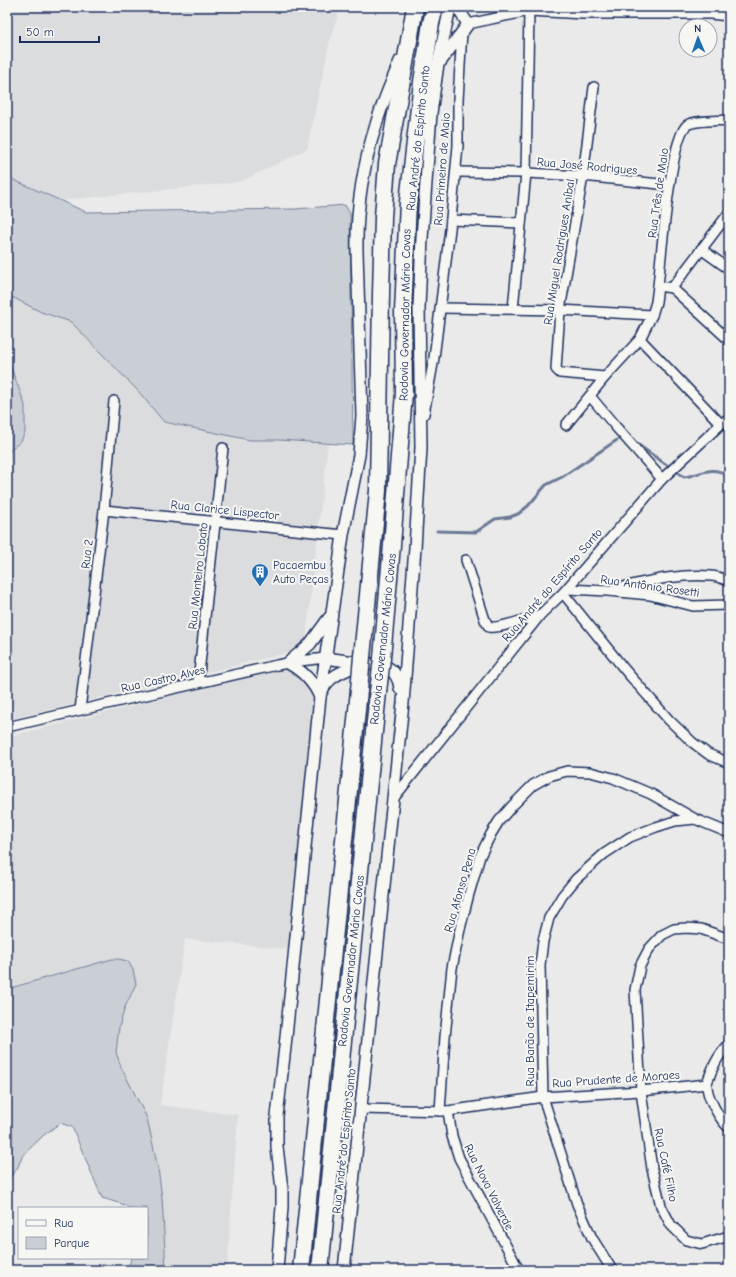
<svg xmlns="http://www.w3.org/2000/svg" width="736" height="1277" font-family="'Comic Neue',sans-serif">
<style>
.built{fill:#dadcde}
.green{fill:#caced5;stroke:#727e9a}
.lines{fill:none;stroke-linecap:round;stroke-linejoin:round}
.stream{stroke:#6c7995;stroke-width:3}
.minor-casing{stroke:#1b2f5e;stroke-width:12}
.tertiary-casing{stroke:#1b2f5e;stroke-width:14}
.motorway-casing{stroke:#1b2f5e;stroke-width:19}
.minor{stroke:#f6f6f2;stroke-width:9}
.tertiary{stroke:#f6f6f2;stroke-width:11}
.motorway{stroke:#f6f6f2;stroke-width:16}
.motorway-bridge-casing{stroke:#1b2f5e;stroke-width:19;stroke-linecap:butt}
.motorway-bridge{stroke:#f6f6f2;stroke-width:16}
.labels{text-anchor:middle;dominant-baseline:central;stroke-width:4;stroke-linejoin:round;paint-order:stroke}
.street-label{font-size:12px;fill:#1b2f5e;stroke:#f6f6f2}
.poi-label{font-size:12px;fill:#1b2f5e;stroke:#f6f6f2;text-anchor:start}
</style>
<rect width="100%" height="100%" fill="#e9eae9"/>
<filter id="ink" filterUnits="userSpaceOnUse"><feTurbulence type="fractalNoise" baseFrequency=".025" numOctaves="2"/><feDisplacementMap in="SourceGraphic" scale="8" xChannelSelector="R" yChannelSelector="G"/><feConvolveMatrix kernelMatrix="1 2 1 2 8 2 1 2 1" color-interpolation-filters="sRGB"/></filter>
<g filter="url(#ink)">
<g class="built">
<polygon points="7,7 341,7 331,35 307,149 240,182 55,201 7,180"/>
<polygon points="12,297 41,312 71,322 138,391 164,422 250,440 279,440 328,443 306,638 291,652 7,720 7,471 10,450 21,441 25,432 25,406 7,357 7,331 10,325"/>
<polygon points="282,669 289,670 300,676 313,693 314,700 289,949 185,939 160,1105 238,1115 227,1270 166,1270 166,1263 121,1067 116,1052 119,1027 125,1007 136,984 112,959 7,989 7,737 275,670"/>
</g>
<g class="green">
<polygon points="7,177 86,212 295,209 345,205 350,214 353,445 279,440 250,440 164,422 138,391 71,322 41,312 12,297 10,325 7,331"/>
<polygon points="7,357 25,405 25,432 21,441 10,450 7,471"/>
<polygon points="112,959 118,959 128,961 133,970 136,984 125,1007 119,1027 116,1052 121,1067 147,1118 158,1168 162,1198 166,1270 122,1270 130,1263 131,1258 147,1258 147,1208 128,1208 125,1205 102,1198 72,1127 60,1123 44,1135 23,1155 17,1169 7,1181 7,989"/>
</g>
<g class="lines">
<g class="stream">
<path d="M634,442L684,477C702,475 710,464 729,476"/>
<polyline points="437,531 476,532 495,519 510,517 518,514 528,506 546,485 562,477 623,436"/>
</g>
<g class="minor-casing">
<g id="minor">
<polyline points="468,24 529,11 584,14 710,14 729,16"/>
<polyline points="594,87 583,176 560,310 556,369 560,373 605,377"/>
<polyline points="456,172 526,173 583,176 669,185"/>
<polyline points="451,220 521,223"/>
<polyline points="701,249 729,269"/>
<path d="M658,286C661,260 670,138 687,125C695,120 719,121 729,120"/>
<polyline points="672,288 729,340"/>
<polyline points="441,308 560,310 652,315"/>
<polyline points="513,309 526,173 529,11"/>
<polyline points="640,339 721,424"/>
<polyline points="590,396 616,427 662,479"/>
<polyline points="424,414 434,358 450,229 458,146 458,100 462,31"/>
<polyline points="566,425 605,377 640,339 652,315 656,302 658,286 672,288 729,213"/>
<polyline points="104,510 343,535"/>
<path d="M466,560L485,620L489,627C500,629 529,618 541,614"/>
<polyline points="567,589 608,591 650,595 693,606 729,605"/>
<path d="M614,589C646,582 679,573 711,576C717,576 723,579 729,581"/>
<polyline points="563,593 625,670 669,720 692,742 708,754 729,763"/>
<polyline points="198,683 223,448"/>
<polyline points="80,710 104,510 114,401"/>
<polyline points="7,727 277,665 300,661 325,658"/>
<polyline points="393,799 541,614 563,593 662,479 721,424 729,418"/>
<polyline points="729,939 701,929 686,928 674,929 662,935 649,949 640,966 635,990 641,1091 652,1169 661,1206 671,1225 686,1240 702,1244 729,1236"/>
<path d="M729,1044C719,1055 715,1062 710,1075C709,1078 707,1082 707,1084C706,1096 720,1120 729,1128"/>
<polyline points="360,1109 448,1111 543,1097 641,1091 707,1084"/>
<polyline points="440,1111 445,1037 452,968 460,929 469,894 480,856 491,834 499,821 512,806 533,785 549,776 567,771 590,772 613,778 651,794 695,819 729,833"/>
<polyline points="448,1111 452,1136 459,1158 519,1270"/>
<polyline points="612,1270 592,1238 577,1204 543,1097 540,965 543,941 549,918 562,896 576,879 604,854 630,837 656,827 675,821 695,819"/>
</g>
</g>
<g class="tertiary-casing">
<g id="tertiary">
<polyline points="441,61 468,24 457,7"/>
<path d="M325,658L385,666C395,671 399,678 400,688"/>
<path d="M322,691C329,675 345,671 360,664"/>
<path d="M320,697C313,681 303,671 288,663L310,644L329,618"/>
<path d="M277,1270L282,1207V1189L277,1147V1116L285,1047L320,697L343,535L359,455L362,416L357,252C356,209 363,166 376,125C382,103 392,82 400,61"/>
<polyline points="344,1270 403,703 415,548 421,448 419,307 422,238 431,113 438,64 450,7"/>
</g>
</g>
<g class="motorway-casing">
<g id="motorway">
<polyline points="362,657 378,491 381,295 383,217 387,164 415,7"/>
<polyline points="382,658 392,545 404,393 403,312 408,202 422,82 431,23 435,7"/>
<polyline points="301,1270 359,690"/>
<polyline points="320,1270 378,692"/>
</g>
</g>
<use href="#minor" class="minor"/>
<use href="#tertiary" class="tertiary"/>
<use href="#motorway" class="motorway"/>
<g class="motorway-bridge-casing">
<g id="motorway-bridge">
<polyline points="359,690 362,657"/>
<polyline points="378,692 382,658"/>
</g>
</g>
<use href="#motorway-bridge" class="motorway-bridge"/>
</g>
</g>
<defs>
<g id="building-pin" transform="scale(0.9)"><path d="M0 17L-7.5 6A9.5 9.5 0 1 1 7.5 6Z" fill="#1f6fb2" stroke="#f6f6f2"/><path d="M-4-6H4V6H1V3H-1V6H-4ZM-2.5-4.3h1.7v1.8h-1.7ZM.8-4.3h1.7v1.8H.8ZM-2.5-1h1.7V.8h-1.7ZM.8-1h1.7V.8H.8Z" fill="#fff"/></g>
</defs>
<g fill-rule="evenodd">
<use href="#building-pin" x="260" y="572"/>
</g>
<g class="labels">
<g class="street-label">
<text transform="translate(418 138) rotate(-84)">Rua André do Espírito Santo</text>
<text transform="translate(587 166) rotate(5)">Rua José Rodrigues</text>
<text transform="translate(442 169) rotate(-86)">Rua Primeiro de Maio</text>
<text transform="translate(658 193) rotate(-82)">Rua Três de Maio</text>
<text transform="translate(559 252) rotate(-81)">Rua Miguel Rodrigues Aníbal</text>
<text transform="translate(405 315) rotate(-89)">Rodovia Governador Mário Covas</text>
<text transform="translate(225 510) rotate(6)">Rua Clarice Lispector</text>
<text transform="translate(87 554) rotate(-83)">Rua 2</text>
<text transform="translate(198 576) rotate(-84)">Rua Monteiro Lobato</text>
<text transform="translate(552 585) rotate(-49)">Rua André do Espírito Santo</text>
<text transform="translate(650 586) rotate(8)">Rua Antônio Rosetti</text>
<text transform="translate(383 639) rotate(-84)">Rodovia Governador Mário Covas</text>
<text transform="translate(163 679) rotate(-13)">Rua Castro Alves</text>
<text transform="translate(460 890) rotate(-74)">Rua Afonso Pena</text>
<text transform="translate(351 961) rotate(-84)">Rodovia Governador Mário Covas</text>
<text transform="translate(530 1021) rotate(-90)">Rua Barão de Itapemirim</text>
<text transform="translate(616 1079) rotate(-4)">Rua Prudente de Moraes</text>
<text transform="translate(344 1141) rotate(-84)">Rua André do Espírito Santo</text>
<text transform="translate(666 1165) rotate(78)">Rua Café Filho</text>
<text transform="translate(489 1187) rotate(63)">Rua Nova Valverde</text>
</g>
<g class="poi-label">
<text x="273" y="565">Pacaembu<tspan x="273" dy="14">Auto Peças</tspan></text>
</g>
</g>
<rect width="736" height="1277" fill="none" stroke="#f6f6f2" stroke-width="24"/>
<rect x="12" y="12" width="712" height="1253" fill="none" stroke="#1b2f5e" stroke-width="1.5" filter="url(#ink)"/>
<rect x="18" y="1207" width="130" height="52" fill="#f6f6f2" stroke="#9ea6b7"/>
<rect x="26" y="1220" width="20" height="6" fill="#f6f6f2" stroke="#9ea6b7"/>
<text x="54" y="1227" font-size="12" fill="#1b2f5e">Rua</text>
<rect x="26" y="1237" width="20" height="12" fill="#caced5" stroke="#9ea6b7"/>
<text x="54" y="1247" font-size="12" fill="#1b2f5e">Parque</text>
<g transform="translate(698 38) rotate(358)"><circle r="19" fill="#f6f6f2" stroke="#9ea6b7"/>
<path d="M0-3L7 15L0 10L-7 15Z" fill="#1f6fb2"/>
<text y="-6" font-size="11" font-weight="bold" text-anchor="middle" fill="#1b2f5e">N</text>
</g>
<path d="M20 36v6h79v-6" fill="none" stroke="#1b2f5e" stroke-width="2"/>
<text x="26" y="36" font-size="12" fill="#1b2f5e" stroke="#f6f6f2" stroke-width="3" paint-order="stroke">50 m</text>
</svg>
